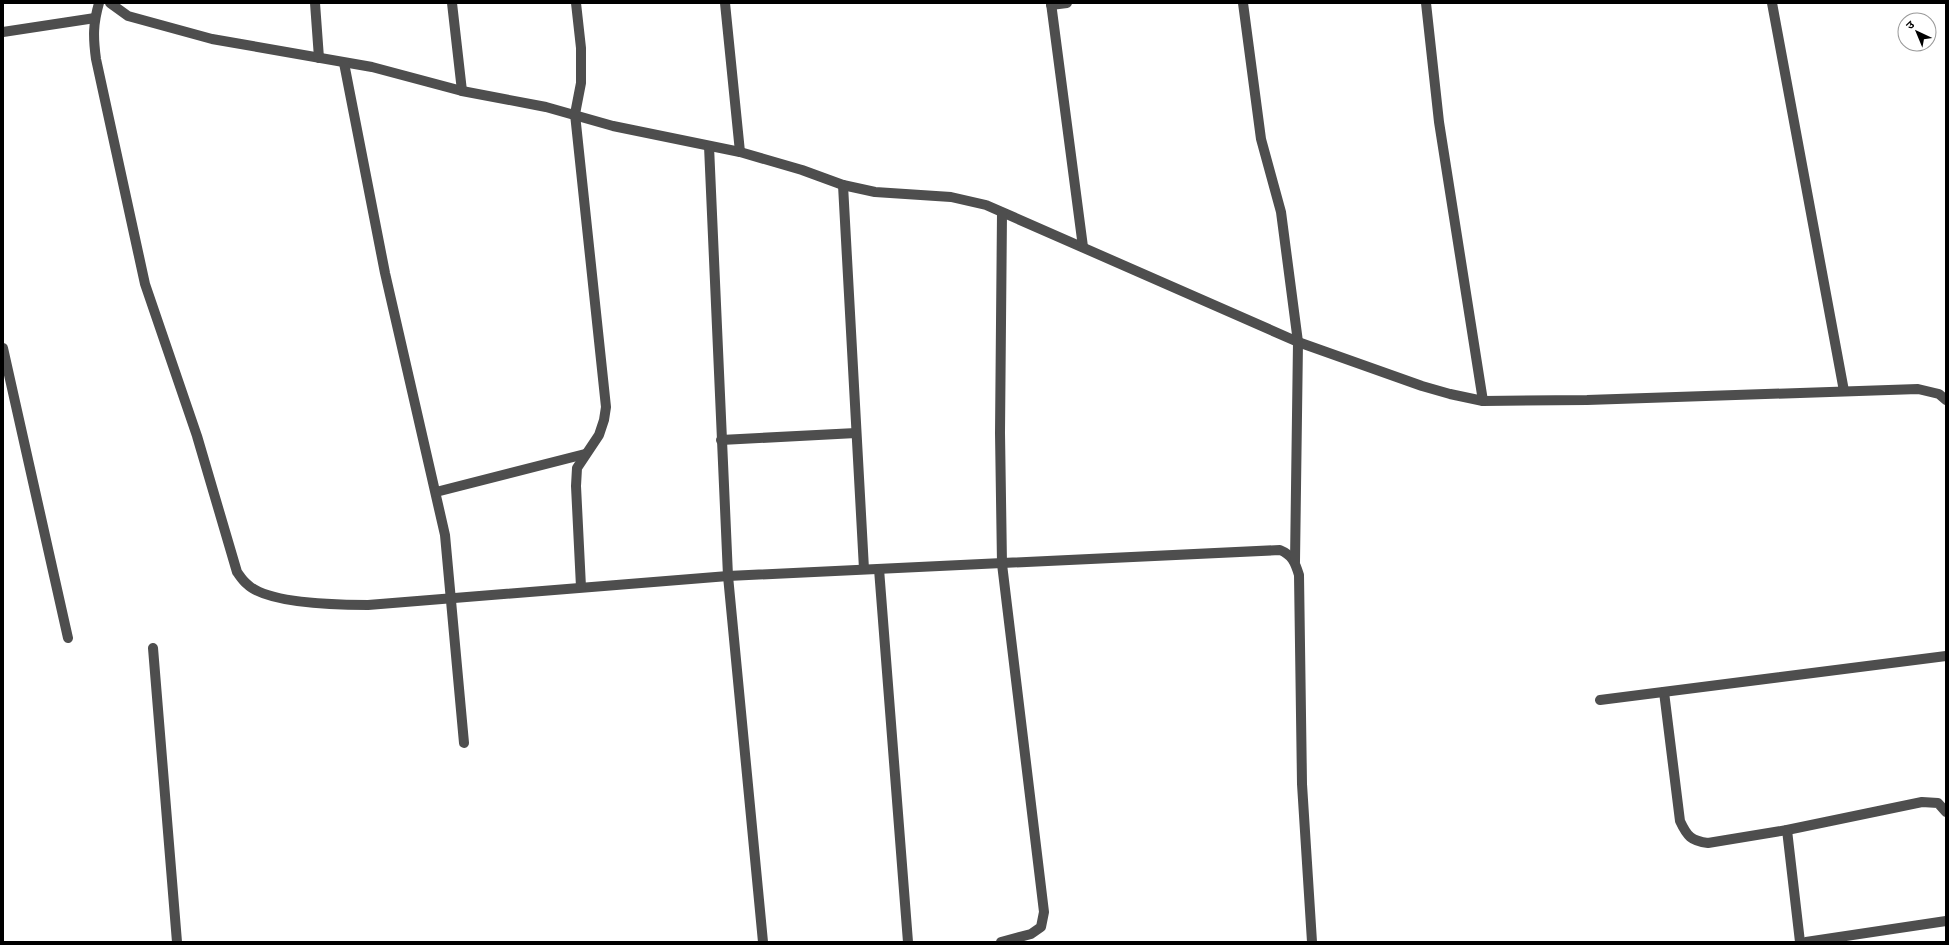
<svg xmlns="http://www.w3.org/2000/svg" width="1949" height="945" font-family="'PT Sans Narrow','Noto Sans Devanagari',sans-serif">
<style>
.lines{fill:none;stroke-linecap:round;stroke-linejoin:round}
.minor{stroke:#4e4e4e;stroke-width:10}
</style>
<rect width="100%" height="100%" fill="#fff"/>
<g class="lines">
<g class="minor">
<path d="M99,3C93,24 93,37 96,59L145,284L197,436L237,572C240,576 243,581 247,584C267,604 339,605 368,605L728,576L1280,550C1292,555 1295,562 1299,575L1302,784L1312,942"/>
<polyline points="110,3 128,16 212,39 372,67 462,91 546,107 613,126 740,152 802,170 843,185 875,192 951,197 986,205 1298,342 1422,386 1450,394 1483,401 1587,400 1918,389 1939,394 1946,400"/>
<polyline points="315,3 319,58"/>
<polyline points="452,3 462,91"/>
<polyline points="576,3 581,48 581,83 575,114 606,407 604,420 599,435 577,468 576,486 581,587"/>
<polyline points="725,3 740,152"/>
<polyline points="1051,3 1083,247"/>
<polyline points="1243,3 1261,139 1281,212 1298,342 1295,562"/>
<polyline points="1426,3 1439,122 1483,401"/>
<polyline points="1772,3 1844,391"/>
<polyline points="1051,5 1067,3"/>
<polyline points="3,32 95,18"/>
<polyline points="344,63 385,273 445,535 464,743"/>
<polyline points="709,146 728,576 763,942"/>
<polyline points="843,185 864,569"/>
<polyline points="3,348 68,638"/>
<polyline points="721,440 856,433"/>
<polyline points="436,492 585,454"/>
<polyline points="879,569 908,942"/>
<polyline points="153,648 177,942"/>
<path d="M1664,692L1680,821C1687,836 1691,841 1708,843L1787,830L1922,802L1938,803L1946,812"/>
<polyline points="1600,700 1946,656"/>
<polyline points="1787,830 1800,942"/>
<polyline points="1001,942 1031,934 1041,927 1044,912 1002,564 1000,433 1002,213"/>
<polyline points="1806,942 1946,921"/>
</g>
</g>
<rect width="1949" height="945" fill="none" stroke="#000000" stroke-width="8"/>
<g transform="translate(1917 32) rotate(316)"><circle r="19" fill="#ffffff" stroke="#999999"/>
<path d="M0-3L7 15L0 10L-7 15Z" fill="#000000"/>
<text y="-6" font-size="11" font-weight="bold" text-anchor="middle" fill="#000000">उ</text>
</g>
</svg>
